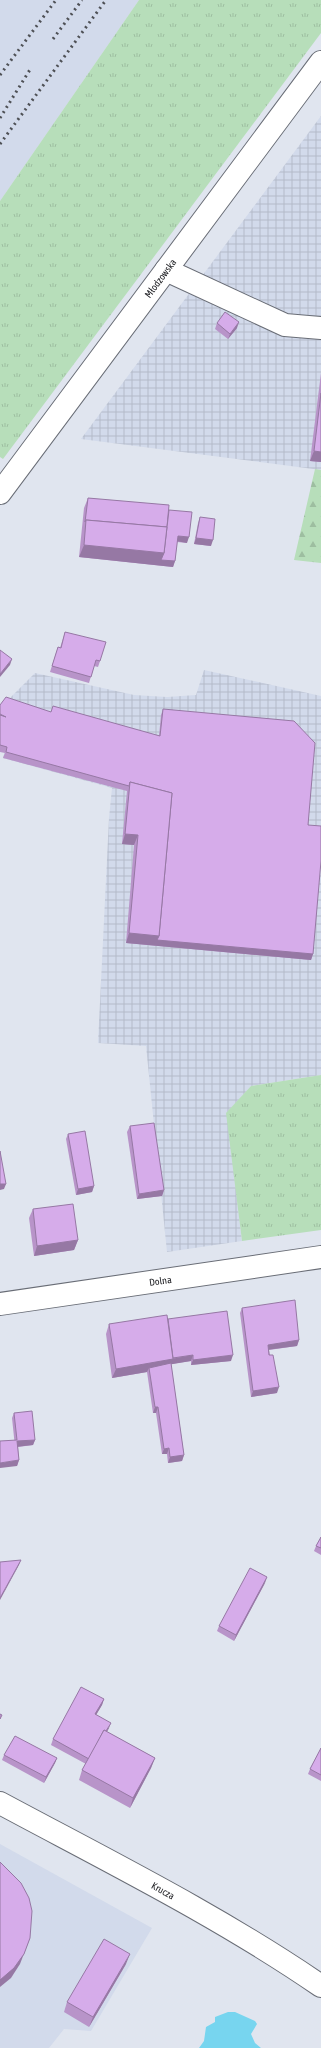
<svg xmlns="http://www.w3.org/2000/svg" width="321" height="2048" font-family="'Asap Condensed',sans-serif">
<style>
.built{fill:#d2daeb}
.industrial{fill:url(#industrial-grid)}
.grass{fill:url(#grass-tufts)}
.forest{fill:url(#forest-firs)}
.water{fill:#77d5ef}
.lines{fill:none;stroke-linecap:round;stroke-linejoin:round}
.minor-casing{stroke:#696d76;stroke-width:24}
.minor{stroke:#fff;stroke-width:22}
.rail{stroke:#4e5055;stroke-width:3;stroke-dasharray:2 4;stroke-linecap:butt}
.wall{fill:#b894c9}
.shaded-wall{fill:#9678a4}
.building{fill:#d6acea;stroke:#9678a4}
.labels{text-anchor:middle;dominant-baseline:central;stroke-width:3;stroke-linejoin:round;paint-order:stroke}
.street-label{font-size:10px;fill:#202125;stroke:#e0e5ef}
</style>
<defs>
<pattern id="industrial-grid" width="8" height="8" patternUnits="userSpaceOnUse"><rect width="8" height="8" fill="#d2daeb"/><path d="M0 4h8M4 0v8" fill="none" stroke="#b4bbc9"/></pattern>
<pattern id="grass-tufts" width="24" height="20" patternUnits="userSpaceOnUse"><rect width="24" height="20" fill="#b7deba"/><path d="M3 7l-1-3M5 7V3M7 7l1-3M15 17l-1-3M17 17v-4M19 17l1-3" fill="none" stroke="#9dbea0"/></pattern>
<pattern id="forest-firs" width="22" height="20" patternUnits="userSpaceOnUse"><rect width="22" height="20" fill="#b7deba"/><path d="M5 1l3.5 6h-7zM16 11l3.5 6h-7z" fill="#9dbea0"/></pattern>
</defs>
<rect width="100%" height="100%" fill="#e0e5ef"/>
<g class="built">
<polygon points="0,0 139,0 0,201"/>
<polygon points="0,1844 152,1928 91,2031 64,2029 49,2048 0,2048"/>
</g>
<g class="industrial">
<polygon points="321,116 321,470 81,439"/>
<polygon points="204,670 321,696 321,1075 251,1086 227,1113 242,1241 167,1252 146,1046 98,1043 109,818 112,788 3,758 13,725 0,708 35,673 134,695 167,697 196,695"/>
</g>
<g class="grass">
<polygon points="139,0 321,0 321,33 3,459 0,457 0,201"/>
<polygon points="321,1075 321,1230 242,1241 226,1113 251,1086"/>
</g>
<polygon class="forest" points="315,469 321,470 321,563 294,560"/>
<polygon class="water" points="228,2012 235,2012 255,2021 257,2024 251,2034 255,2043 261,2048 199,2048 204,2041 206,2027 215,2022 215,2017"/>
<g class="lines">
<g class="minor-casing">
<g id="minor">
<polyline points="166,270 285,325 321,328"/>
<path id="s1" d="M0,493L321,62"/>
<path id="s2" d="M0,1304L321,1257"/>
<path id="s3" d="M0,1803C108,1861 219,1916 321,1986"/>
</g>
</g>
<use href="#minor" class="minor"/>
<g class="rail">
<polyline points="53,39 82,0"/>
<polyline points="0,75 56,0"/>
<polyline points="0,118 31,68"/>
<polyline points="0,144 106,0"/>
</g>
</g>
<g class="wall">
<polygon points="217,323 237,328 228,339 215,329"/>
<polygon points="321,373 321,462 310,461"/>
<polygon points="88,498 169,510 187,543 177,542 175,561 173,567 79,557 84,508"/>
<polygon points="200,517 211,546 194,544 198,523"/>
<polygon points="65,632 100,661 98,667 94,666 89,683 50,672 56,653 58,647 60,648"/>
<polygon points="0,705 51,712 159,736 161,715 163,709 308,825 313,954 311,960 126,943 134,845 122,844 127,791 3,758 5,753 0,752"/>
<polygon points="130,1126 164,1190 162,1196 137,1199 127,1132"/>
<polygon points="68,1134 94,1186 92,1192 76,1195 66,1139"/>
<polygon points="33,1209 78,1240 74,1250 34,1256 29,1218"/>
<polygon points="242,1308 299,1340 297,1346 269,1350 277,1393 251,1397 240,1313"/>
<polygon points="168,1319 231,1361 191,1365 191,1361 171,1364 184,1455 182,1461 168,1463 167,1454 162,1454 156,1413 153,1413 147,1372 112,1378 106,1334 109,1324"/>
<polygon points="14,1413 35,1440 33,1445 18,1447 19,1460 17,1466 12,1418"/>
<polygon points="321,1537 321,1555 314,1551 316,1546"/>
<polygon points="265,1583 234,1641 217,1631 219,1626"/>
<polygon points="104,1699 102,1705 96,1715 109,1728 107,1732 155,1758 151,1768 130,1808 79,1780 82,1770 86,1764 51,1745 53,1739"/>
<polygon points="321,1748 321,1781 308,1774 310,1769"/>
<polygon points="4,1755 57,1758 55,1763 44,1783 2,1760"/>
<polygon points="126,1964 89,2027 64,2012 67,2002"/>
</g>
<g class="shaded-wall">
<polygon points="239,322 237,328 228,339 230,334"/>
<polygon points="314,451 321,452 321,462 310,461"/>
<polygon points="178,536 189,537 187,543 176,541"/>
<polygon points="196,538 213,540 211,546 194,544"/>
<polygon points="84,545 164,553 175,561 173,567 79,557"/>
<polygon points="12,659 10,665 0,677 0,674"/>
<polygon points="125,834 138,835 134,845 122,844"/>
<polygon points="129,933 159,936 313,954 311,960 126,943"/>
<polygon points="0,1184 6,1184 4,1189 0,1190"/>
<polygon points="94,1186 92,1192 76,1195 78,1189"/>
<polygon points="164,1190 162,1196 137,1199 139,1194"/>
<polygon points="78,1240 74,1250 34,1256 37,1246"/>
<polygon points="299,1340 297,1346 266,1350 268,1345"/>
<polygon points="193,1355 191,1361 149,1368 147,1372 112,1378 116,1369"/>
<polygon points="233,1355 231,1361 191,1365 193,1360"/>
<polygon points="279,1387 277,1393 251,1397 253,1391"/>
<polygon points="155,1407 158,1407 156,1413 153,1413"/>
<polygon points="35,1440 33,1445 15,1447 17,1441"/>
<polygon points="169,1448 167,1454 162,1454 164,1449"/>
<polygon points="184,1455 182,1461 168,1463 170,1457"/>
<polygon points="19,1460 17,1466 0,1468 0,1463"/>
<polygon points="21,1560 19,1565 0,1600 0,1598"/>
<polygon points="267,1577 265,1583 234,1641 236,1635"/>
<polygon points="104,1699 102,1705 93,1720 95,1714"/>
<polygon points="111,1723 109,1728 87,1765"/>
<polygon points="57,1758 55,1763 44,1783 46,1777"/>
<polygon points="155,1758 151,1768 130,1808 133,1798"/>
<polygon points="30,1938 20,1964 11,1978 0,1987 0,1980"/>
<polygon points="130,1954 126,1964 89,2027 93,2017"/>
</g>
<g class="building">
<polygon points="225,312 239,322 230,334 217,323"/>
<polygon points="321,393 321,452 314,451"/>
<polygon points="88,498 169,505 167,527 86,520 85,522"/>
<polygon points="169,510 192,512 189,537 178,536 175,561 161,560 164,553"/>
<polygon points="200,517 215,519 213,540 196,538"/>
<polygon points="86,520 167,527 164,553 84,545"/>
<polygon points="65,632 106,642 100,661 96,660 91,677 52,666 58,647 61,648"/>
<polygon points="0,650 12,659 0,674"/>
<polygon points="6,697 51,712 53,706 160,736 163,709 294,721 315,743 308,825 321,826 321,861 313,954 157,940 159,936 172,793 130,782 129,786 6,752 7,747 0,745 0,715 6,717 0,714 0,705"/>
<polygon points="130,782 172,793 159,936 129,933 138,835 125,834"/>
<polygon points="154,1123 164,1190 139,1194 130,1126"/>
<polygon points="85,1131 94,1186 78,1189 68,1134"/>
<polygon points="0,1151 6,1184 0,1184"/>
<polygon points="73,1204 78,1240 37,1246 33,1209"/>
<polygon points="295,1300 299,1340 268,1345 269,1355 273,1355 279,1387 253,1391 242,1308"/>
<polygon points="227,1311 233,1355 193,1360 193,1355 173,1358 168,1319"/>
<polygon points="167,1315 173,1359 116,1369 109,1324"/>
<polygon points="171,1363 184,1455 170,1457 169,1448 164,1449 158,1407 155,1407 149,1368"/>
<polygon points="32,1411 35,1440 17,1441 19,1460 0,1463 0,1441 17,1440 14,1413"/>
<polygon points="321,1537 321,1548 316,1546"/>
<polygon points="21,1560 0,1598 0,1562"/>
<polygon points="250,1568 267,1577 236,1635 219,1626"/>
<polygon points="81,1687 104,1699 95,1714 111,1723 106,1731 104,1730 89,1759 53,1739"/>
<polygon points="0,1714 2,1715 0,1719"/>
<polygon points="104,1730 155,1758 133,1798 82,1770"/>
<polygon points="15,1736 57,1758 46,1777 4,1755"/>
<polygon points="321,1748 321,1775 310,1769"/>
<polygon points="0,1862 21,1883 29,1898 32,1911 30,1938 24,1954 14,1968 0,1980"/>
<polygon points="104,1939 130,1954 93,2017 67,2002"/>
</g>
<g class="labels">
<g class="street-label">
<text stroke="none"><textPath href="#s1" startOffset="268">Młodzowska</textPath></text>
<text stroke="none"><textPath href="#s2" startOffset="162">Dolna</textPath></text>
<text stroke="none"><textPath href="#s3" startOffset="185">Krucza</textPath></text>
</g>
</g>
</svg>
